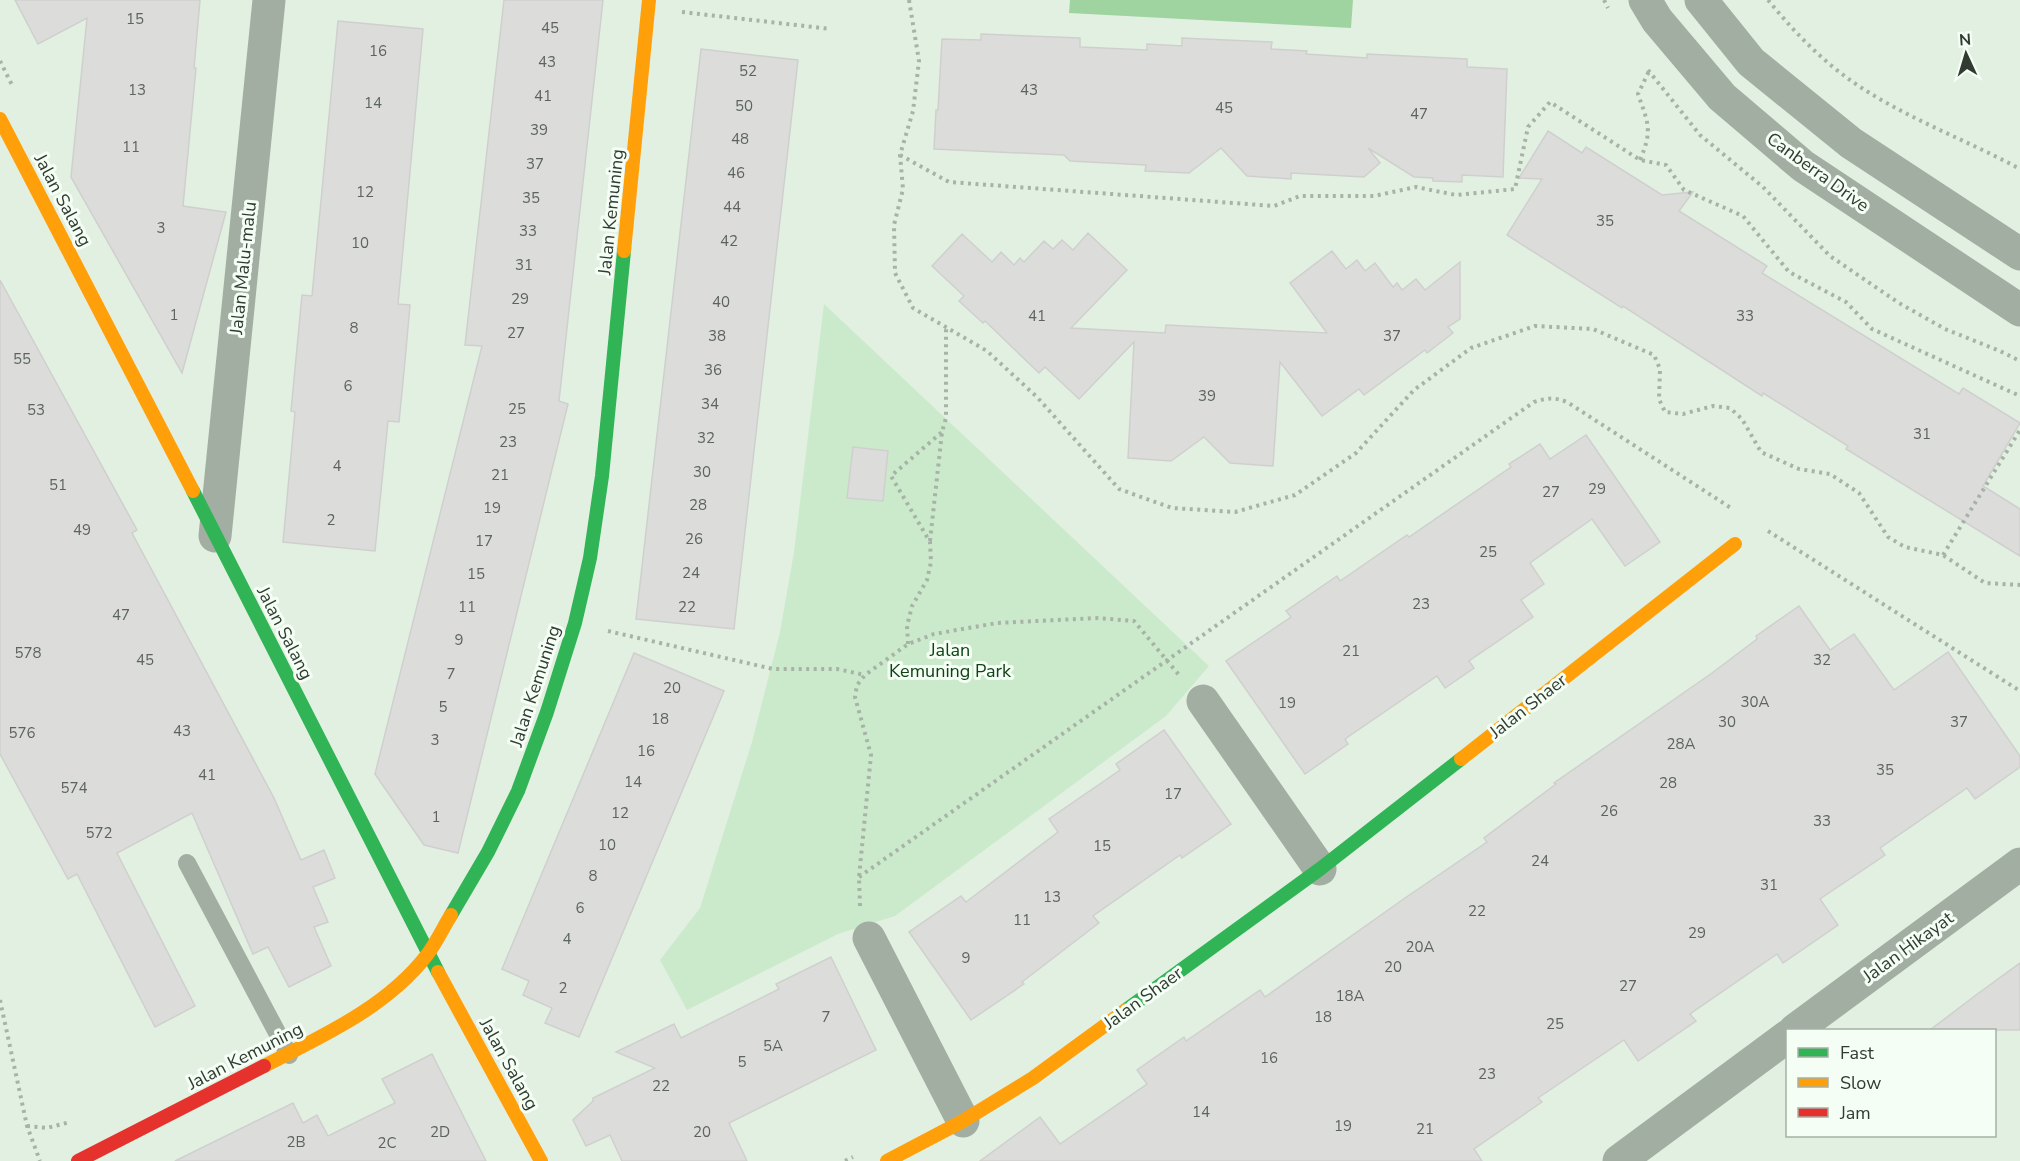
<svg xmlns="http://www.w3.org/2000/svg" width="2020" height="1161" font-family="'Nunito Sans',sans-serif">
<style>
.green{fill:#cbeacb}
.water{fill:#9fd4a1}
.building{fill:#dcdddb;stroke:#cfd0ce;stroke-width:1.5}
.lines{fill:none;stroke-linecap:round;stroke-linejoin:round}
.path{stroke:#a8b3a8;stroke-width:4;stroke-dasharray:3 4.5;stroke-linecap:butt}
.lane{stroke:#a3aea3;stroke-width:18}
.street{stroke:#a3aea3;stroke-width:33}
.fast{stroke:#30b455;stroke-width:14}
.slow{stroke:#ff9f0a;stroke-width:14}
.jam{stroke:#e5322d;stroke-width:14}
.labels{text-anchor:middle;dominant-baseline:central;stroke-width:6;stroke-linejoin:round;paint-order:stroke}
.number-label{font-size:15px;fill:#5c645c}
.street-label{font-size:18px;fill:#313b31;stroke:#f4fef4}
.park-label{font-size:18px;fill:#104116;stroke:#f4fef4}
</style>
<rect width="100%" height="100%" fill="#e2f0e2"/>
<polygon class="green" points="824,304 1209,666 1166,716 895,916 838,934 687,1010 660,960 700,908 752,742 780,632 794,552"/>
<polygon class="water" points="1070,0 1353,0 1351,28 1069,13"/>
<g class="building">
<polygon points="15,0 200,0 194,68 196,68 183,206 226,212 182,373 71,177 87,18 38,44"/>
<polygon points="504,0 603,0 559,401 568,404 458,853 424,845 375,774 482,346 465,345"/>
<polygon points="338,21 423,29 398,304 410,305 405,361 399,422 388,421 375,551 283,542 295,412 291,411 302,295 312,296"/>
<polygon points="981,34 1080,38 1080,47 1147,50 1147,44 1182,46 1182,38 1272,42 1271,49 1307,51 1306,54 1367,58 1367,54 1467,59 1467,67 1507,69 1503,177 1462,175 1462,182 1433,181 1433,178 1414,177 1368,148 1380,163 1364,177 1291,173 1291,179 1247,176 1221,148 1189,173 1145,171 1146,165 1070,161 1064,155 934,149 936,110 938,110 942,39 981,40"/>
<polygon points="701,49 798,60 734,629 636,619"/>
<polygon points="1548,131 1582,153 1586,147 1662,195 1693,192 1679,211 1767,266 1762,273 1959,394 1963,388 2020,423 1983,486 2020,509 2020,556 1846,449 1848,446 1763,393 1762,396 1623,306 1622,308 1507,235 1542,179 1519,178"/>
<polygon points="1088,233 1127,270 1071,328 1165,333 1166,325 1327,333 1290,283 1332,251 1346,269 1357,260 1365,271 1375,263 1393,287 1397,283 1402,290 1416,279 1425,290 1460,262 1460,319 1448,327 1453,333 1427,353 1425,350 1364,395 1359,389 1322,416 1280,362 1273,466 1230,463 1204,437 1171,461 1128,458 1134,342 1079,399 1045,367 1039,373 985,321 983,323 959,301 964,296 932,266 962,234 992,262 1001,252 1014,265 1020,258 1024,262 1044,241 1053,249 1062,240 1073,250"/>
<polygon points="0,280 137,530 132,533 274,798 301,860 324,850 335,878 313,887 328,922 314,927 331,966 289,987 268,947 253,954 192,813 117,853 195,1006 155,1027 77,874 68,879 0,754"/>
<polygon points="1586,435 1660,542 1625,566 1592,519 1530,563 1544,584 1521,600 1533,617 1469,661 1474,668 1445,688 1437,676 1345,739 1348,744 1305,774 1226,661 1291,617 1286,611 1337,576 1340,581 1407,535 1409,537 1511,467 1509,464 1540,444 1550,459"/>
<polygon points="853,447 888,451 883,501 847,498"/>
<polygon points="1799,606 1830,650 1854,634 1894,690 1948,652 2020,756 2020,767 1975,799 1967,788 1880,848 1885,855 1820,899 1838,925 1783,963 1777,954 1690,1014 1696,1021 1638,1061 1624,1040 1538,1098 1542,1102 1474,1149 1482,1161 980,1161 1040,1117 1060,1144 1147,1084 1137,1070 1184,1037 1186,1041 1260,990 1265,997 1405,898 1487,842 1484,838 1556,784 1554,783 1712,673 1757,639 1756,636"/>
<polygon points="634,653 724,691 579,1037 545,1023 552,1008 523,995 529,981 502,969"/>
<polygon points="1164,730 1231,824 1182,858 1180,855 1093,916 1099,923 1022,982 1024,984 971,1020 909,932 961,896 966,902 1058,832 1049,819 1120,770 1116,764"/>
<polygon points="831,957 876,1050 729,1123 747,1161 622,1161 610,1135 586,1146 573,1120 593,1101 593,1098 655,1068 616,1052 674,1024 681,1038 779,989 776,984"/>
<polygon points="2020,963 2020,1030 1930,1030 1976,995"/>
<polygon points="432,1054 486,1161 175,1161 293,1103 303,1123 317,1115 328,1136 395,1103 382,1079"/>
</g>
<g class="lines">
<g class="path">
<polyline points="909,0 919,61 913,111 900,155 903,189 894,225 895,273 913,308 987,351 1037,397 1119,489 1172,508 1235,512 1295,495 1356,453 1414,390 1471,348 1535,326 1593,329 1654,355 1660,369 1659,399 1665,412 1683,414 1713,406 1730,408 1742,419 1761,452 1799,469 1830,474 1859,493 1888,537 1905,547 1943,555 1985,583 2020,585"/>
<polyline points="1604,0 1608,8"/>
<path d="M1768,0C1791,28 1816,55 1846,77C1899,116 1963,138 2020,169"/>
<polyline points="682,12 831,29"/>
<polyline points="0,61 12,85"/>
<polyline points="1648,70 1700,135 1763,187 1830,256 1899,303 1945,329 2000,351 2020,361"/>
<polyline points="900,155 949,182 1274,206 1300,196 1374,196 1416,187 1456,195 1515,189 1528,127 1550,102 1640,160 1666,165 1684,190 1743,216 1789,272 1846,302 1872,329 2020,396"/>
<path d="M1640,160C1653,130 1648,123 1638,94L1649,71"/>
<polyline points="1768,531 2020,691"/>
<polyline points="930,541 942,432 946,418 946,328"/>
<polyline points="1943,555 2020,430"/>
<polyline points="608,631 773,669 837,669 865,675"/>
<polyline points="908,644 907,626 912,606 927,580 931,562 930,542 891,476 942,432"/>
<path d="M859,877L1534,402C1546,398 1555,397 1567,402L1731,508"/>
<polyline points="860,906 859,877 871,755 855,697 857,685 865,675 908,644 934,634 997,623 1098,618 1134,621 1179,675"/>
<polyline points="0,1000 27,1126 40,1161"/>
<polyline points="27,1126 47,1128 70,1122"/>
<polyline points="845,1161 853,1157"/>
</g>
<polyline class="lane" points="187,863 289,1055"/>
<g class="street">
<polyline points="1645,0 1657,20 1722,97 1803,166 2020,310"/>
<polyline points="1701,0 1751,62 1851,143 2020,254"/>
<polyline points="215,536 269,0"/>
<polyline points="1203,701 1320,869"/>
<polyline points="869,938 963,1121"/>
<polyline points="1795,1030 2020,864"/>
<polyline points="1619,1161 1788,1036"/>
</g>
<g class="fast">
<polyline points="193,491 438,972"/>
<polyline points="451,915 488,852 518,791 547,712 575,623 590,558 602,476 624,251"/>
<polyline points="1126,1010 1320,869 1461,759"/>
</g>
<g class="slow">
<polyline points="0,119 193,491"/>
<polyline points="624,251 649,0"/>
<polyline points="1461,759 1735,544"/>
<polyline points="438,972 541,1161"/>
<path d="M264,1066C322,1036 386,1008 427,955C436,943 443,928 451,915"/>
<polyline points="887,1161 963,1121 1033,1078 1126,1010"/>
</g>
<polyline class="jam" points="78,1161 264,1066"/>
</g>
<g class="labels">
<g class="number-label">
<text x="135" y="19">15</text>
<text x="550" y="28">45</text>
<text x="378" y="51">16</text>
<text x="547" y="62">43</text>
<text x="748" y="71">52</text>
<text x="137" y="90">13</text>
<text x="1029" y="90">43</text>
<text x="543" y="96">41</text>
<text x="373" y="103">14</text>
<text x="744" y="106">50</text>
<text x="1224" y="108">45</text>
<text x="1419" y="114">47</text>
<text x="539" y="130">39</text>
<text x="740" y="139">48</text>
<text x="131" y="147">11</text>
<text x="535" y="164">37</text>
<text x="736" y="173">46</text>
<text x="365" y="192">12</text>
<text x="531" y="198">35</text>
<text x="732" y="207">44</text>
<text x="1605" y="221">35</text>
<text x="161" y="228">3</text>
<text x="528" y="231">33</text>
<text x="729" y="241">42</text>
<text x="360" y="243">10</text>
<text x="524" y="265">31</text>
<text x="520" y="299">29</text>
<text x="721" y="302">40</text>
<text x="174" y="315">1</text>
<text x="1037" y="316">41</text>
<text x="1745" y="316">33</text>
<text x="354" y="328">8</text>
<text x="516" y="333">27</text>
<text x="717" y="336">38</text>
<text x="1392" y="336">37</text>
<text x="22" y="359">55</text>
<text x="713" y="370">36</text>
<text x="348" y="386">6</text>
<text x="1207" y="396">39</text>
<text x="710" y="404">34</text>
<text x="517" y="409">25</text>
<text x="36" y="410">53</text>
<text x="1922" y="434">31</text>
<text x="706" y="438">32</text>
<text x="508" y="442">23</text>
<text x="337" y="466">4</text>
<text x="702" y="472">30</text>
<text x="500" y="475">21</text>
<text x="58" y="485">51</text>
<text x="1597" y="489">29</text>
<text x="1551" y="492">27</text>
<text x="698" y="505">28</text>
<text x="492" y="508">19</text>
<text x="331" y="520">2</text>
<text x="82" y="530">49</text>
<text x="694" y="539">26</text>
<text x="484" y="541">17</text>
<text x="1488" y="552">25</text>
<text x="691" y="573">24</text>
<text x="476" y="574">15</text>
<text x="1421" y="604">23</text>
<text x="467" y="607">11</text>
<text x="687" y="607">22</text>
<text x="121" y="615">47</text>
<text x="459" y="640">9</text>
<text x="1351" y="651">21</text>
<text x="28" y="653">578</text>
<text x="145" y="660">45</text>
<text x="1822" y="660">32</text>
<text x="451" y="674">7</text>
<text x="672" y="688">20</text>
<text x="1755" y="702">30A</text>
<text x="1287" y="703">19</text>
<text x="443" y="707">5</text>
<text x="660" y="719">18</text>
<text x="1727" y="722">30</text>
<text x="1959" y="722">37</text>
<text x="182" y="731">43</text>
<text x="22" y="733">576</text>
<text x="435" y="740">3</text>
<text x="1681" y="744">28A</text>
<text x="646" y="751">16</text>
<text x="1885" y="770">35</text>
<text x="207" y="775">41</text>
<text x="633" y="782">14</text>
<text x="1668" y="783">28</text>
<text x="74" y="788">574</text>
<text x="1173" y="794">17</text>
<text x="1609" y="811">26</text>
<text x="620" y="813">12</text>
<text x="436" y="817">1</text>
<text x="1822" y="821">33</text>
<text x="99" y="833">572</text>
<text x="607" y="845">10</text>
<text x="1102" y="846">15</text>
<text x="1540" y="861">24</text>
<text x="593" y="876">8</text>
<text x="1769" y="885">31</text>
<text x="1052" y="897">13</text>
<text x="580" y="908">6</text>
<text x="1477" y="911">22</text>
<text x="1022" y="920">11</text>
<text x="1697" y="933">29</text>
<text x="567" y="939">4</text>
<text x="1420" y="947">20A</text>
<text x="966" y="958">9</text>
<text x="1393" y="967">20</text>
<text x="1628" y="986">27</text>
<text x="563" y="988">2</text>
<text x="1350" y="996">18A</text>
<text x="826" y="1017">7</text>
<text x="1323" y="1017">18</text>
<text x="1555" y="1024">25</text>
<text x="773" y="1046">5A</text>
<text x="1269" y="1058">16</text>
<text x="742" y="1062">5</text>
<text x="1487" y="1074">23</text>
<text x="661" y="1086">22</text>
<text x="1201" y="1112">14</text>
<text x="1343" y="1126">19</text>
<text x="1425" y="1129">21</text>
<text x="440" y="1132">2D</text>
<text x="702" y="1132">20</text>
<text x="296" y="1142">2B</text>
<text x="387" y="1143">2C</text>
</g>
<g class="street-label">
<text transform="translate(1818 172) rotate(36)">Canberra Drive</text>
<text transform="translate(63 200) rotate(62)">Jalan Salang</text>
<text transform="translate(611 212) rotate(-84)">Jalan Kemuning</text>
<text transform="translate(243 268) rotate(-84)">Jalan Malu-malu</text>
<text transform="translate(285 633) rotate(63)">Jalan Salang</text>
<text transform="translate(535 686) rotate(-72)">Jalan Kemuning</text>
<text transform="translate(1528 706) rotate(-38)">Jalan Shaer</text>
<text transform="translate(1908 947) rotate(-36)">Jalan Hikayat</text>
<text transform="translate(1143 998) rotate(-36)">Jalan Shaer</text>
<text transform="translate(245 1056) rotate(-27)">Jalan Kemuning</text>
<text transform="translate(509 1064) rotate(61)">Jalan Salang</text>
</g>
<g class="park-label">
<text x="950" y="650">Jalan<tspan x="950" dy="21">Kemuning Park</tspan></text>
</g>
</g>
<rect x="1786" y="1029" width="210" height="108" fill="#f4fef4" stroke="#a6b0a6" stroke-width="1.5"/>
<rect x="1798" y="1048" width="30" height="9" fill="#30b455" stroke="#a6b0a6" stroke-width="1.5"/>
<text x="1840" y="1059" font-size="18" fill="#313b31">Fast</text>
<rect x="1798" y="1078" width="30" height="9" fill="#ff9f0a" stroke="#a6b0a6" stroke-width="1.5"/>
<text x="1840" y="1089" font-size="18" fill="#313b31">Slow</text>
<rect x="1798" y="1108" width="30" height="9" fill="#e5322d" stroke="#a6b0a6" stroke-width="1.5"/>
<text x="1840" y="1119" font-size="18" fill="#313b31">Jam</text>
<g transform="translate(1966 54) rotate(356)" stroke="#f4fef4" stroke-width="4.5" paint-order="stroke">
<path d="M0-4.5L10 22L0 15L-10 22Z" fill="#313b31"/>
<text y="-9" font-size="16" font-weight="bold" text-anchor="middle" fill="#313b31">N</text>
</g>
</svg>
